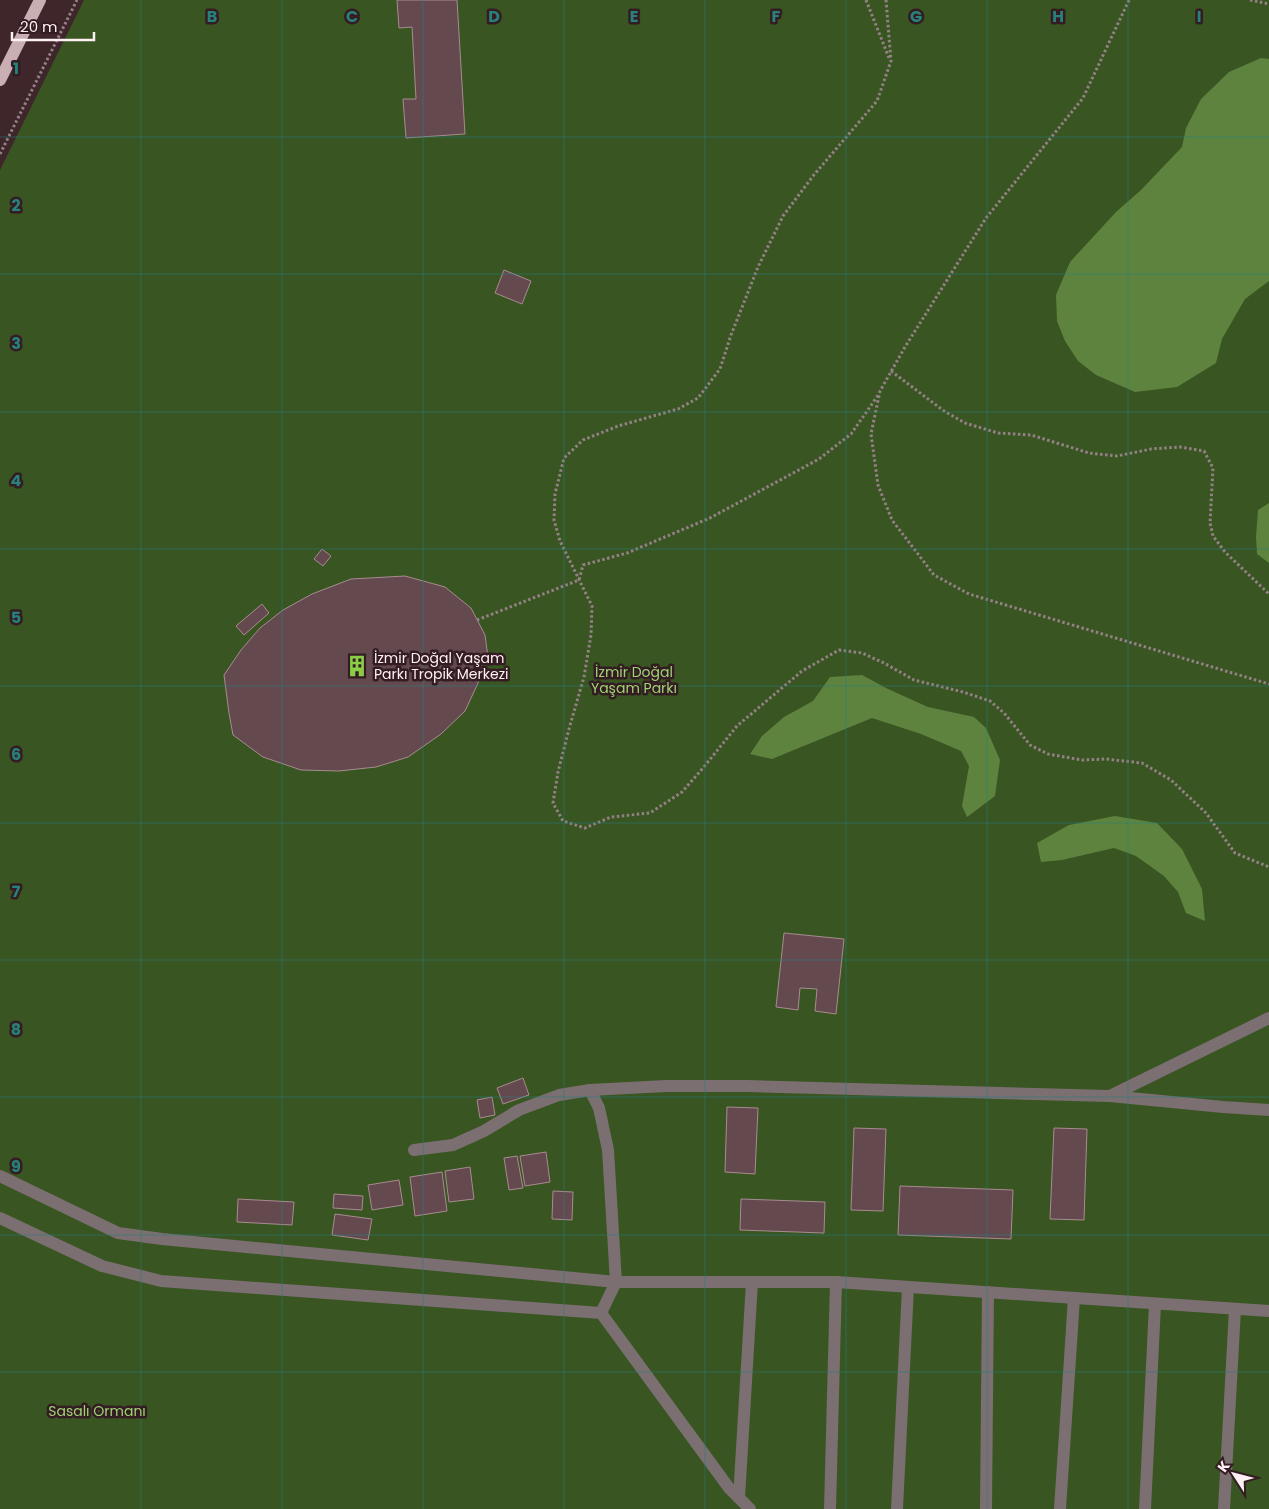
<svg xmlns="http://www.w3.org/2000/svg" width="1269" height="1509" font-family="Poppins,sans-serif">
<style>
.green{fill:#395522}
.water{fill:#5e833f}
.building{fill:#644a4f;stroke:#a88b90}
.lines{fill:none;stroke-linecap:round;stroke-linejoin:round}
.path{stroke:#948185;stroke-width:3;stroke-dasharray:2.5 2.5;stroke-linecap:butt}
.minor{stroke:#7b6f71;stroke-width:12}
.major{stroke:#c9afb4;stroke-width:12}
.grid{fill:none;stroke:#27827b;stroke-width:1;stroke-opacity:0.55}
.labels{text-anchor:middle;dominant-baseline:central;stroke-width:5;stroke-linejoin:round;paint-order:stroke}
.poi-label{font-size:14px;fill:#fef0f3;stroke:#331c22;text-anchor:start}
.park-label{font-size:14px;fill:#9ed274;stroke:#331c22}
.grid-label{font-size:16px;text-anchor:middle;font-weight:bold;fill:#27827b;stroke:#331c22;stroke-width:5;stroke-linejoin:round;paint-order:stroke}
</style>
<rect width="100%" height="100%" fill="#3e262b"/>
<polygon class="green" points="84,0 1269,0 1269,1509 0,1509 0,170"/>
<g class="water">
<polygon points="1261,58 1269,59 1269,281 1245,299 1222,339 1216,363 1177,387 1135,392 1096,375 1078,361 1065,341 1057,321 1056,295 1070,262 1116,212 1141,190 1182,147 1186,128 1201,99 1229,72"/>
<polygon points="1269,503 1269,563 1257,554 1256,537 1258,510"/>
<polygon points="862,675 888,689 928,707 974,717 986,728 1000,760 995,796 967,817 962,806 969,766 961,751 921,734 872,718 772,759 750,754 762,736 784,717 813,701 830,677"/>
<polygon points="1115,816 1157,823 1182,849 1202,889 1205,921 1186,913 1178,892 1164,876 1136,856 1114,848 1062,860 1041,862 1037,843 1069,825"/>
</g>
<g class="building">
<polygon points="397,0 457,0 465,134 406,138 403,99 416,99 412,27 399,28"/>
<polygon points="504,270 531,281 522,304 495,293"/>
<polygon points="322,549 331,556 323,566 314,559"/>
<polygon points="405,576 445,587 471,608 485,635 488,657 479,681 465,711 441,734 408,757 376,767 339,771 301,770 263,757 233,735 229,713 224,675 241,650 260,628 283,610 312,594 351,579"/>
<polygon points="262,604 269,613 244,635 236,626"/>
<polygon points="784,933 844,939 836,1014 815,1011 817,989 800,988 798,1010 776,1007"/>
<polygon points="523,1078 529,1095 503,1104 497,1088"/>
<polygon points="492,1097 495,1115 480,1118 477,1100"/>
<polygon points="727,1107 758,1108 755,1174 725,1172"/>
<polygon points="854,1128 886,1129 883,1211 851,1210"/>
<polygon points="1054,1128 1087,1129 1084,1220 1050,1219"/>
<polygon points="546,1152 550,1182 525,1186 520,1156"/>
<polygon points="517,1156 523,1188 509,1190 504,1158"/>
<polygon points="470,1167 474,1199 449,1202 445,1171"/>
<polygon points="442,1172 447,1211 415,1216 410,1177"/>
<polygon points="399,1180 403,1205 372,1210 368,1185"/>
<polygon points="900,1186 1013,1190 1011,1239 898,1235"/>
<polygon points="553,1191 573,1192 572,1220 552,1219"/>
<polygon points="334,1194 363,1196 362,1210 333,1208"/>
<polygon points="238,1199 294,1202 292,1225 237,1222"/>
<polygon points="741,1199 825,1202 824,1233 740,1230"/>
<polygon points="335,1214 372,1219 368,1240 332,1235"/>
</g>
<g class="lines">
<g class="path">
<polyline points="866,0 889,58"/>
<polyline points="886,0 891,61 877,101 813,176 783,216 758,267 731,335 720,369 698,398 678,409 618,426 583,440 564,458 555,494 554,520 560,541 592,606 591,635 584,677 569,729 558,772 553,803 563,821 585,828 611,817 650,813 682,792 703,768 737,726 802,671 839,650 862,653 884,663 914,680 963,692 990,701 1004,713 1030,745 1048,754 1082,760 1106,759 1142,763 1171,780 1206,813 1235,853 1269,867"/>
<polyline points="1129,0 1083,98 986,218 905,347 880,391 871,434 878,485 892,520 934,575 969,594 1269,684"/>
<polyline points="1250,0 1269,4"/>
<polyline points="0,154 77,0"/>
<polyline points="891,371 944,411 965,423 998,433 1031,435 1089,453 1117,456 1151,449 1180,447 1204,451 1213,468 1210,523 1213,536 1225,552 1269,594"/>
<polyline points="477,620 579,580 583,565 627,553 710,518 819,459 851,434 879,394"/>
</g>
<g class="minor">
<polyline points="590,1090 599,1108 608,1150 616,1282 601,1313"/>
<polyline points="1110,1096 1269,1018"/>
<polyline points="414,1150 453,1145 484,1131 519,1110 559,1095 590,1090 666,1086 747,1086 1110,1096 1223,1107 1269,1110"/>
<polyline points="0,1176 118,1233 162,1239 616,1282 836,1282 1269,1311"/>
<polyline points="0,1218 102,1266 161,1281 601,1313 729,1488 750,1509"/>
<polyline points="739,1498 752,1282"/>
<polyline points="830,1509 836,1282"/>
<polyline points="897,1509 908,1287"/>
<polyline points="986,1509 988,1292"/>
<polyline points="1060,1509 1074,1298"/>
<polyline points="1145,1509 1155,1304"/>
<polyline points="1224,1509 1235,1309"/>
</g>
<polyline class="major" points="0,80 40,0"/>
</g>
<path class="grid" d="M141,0V1509M282,0V1509M423,0V1509M564,0V1509M705,0V1509M846,0V1509M987,0V1509M1128,0V1509M0,137H1269M0,274H1269M0,412H1269M0,549H1269M0,686H1269M0,823H1269M0,960H1269M0,1097H1269M0,1235H1269M0,1372H1269"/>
<defs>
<g id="building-bare" transform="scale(1.725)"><path d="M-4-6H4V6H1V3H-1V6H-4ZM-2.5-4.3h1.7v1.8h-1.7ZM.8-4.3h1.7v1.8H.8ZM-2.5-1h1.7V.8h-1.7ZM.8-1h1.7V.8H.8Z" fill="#8ace48" stroke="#331c22" stroke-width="2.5" paint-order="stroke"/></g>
</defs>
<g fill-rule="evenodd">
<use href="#building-bare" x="357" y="666"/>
</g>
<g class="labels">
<g class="poi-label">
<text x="374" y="658">İzmir Doğal Yaşam<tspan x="374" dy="16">Parkı Tropik Merkezi</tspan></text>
</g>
<g class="park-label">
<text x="634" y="672">İzmir Doğal<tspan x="634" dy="16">Yaşam Parkı</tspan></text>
<text x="97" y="1411">Sasalı Ormanı</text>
</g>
</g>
<g class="grid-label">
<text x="212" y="22">B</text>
<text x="352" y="22">C</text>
<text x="494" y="22">D</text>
<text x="634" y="22">E</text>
<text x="776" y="22">F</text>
<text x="916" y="22">G</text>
<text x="1058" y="22">H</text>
<text x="1199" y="22">I</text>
<text x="16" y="74">1</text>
<text x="16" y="211">2</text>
<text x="16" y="349">3</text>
<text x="16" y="486">4</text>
<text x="16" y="623">5</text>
<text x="16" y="760">6</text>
<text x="16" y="897">7</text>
<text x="16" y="1035">8</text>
<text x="16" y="1172">9</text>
</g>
<g transform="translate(1234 1474) rotate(306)" stroke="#331c22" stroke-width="4" paint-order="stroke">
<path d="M0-4L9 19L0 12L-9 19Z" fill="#fef0f3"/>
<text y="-8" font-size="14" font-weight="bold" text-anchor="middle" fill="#fef0f3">K</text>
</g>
<path d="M12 32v8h82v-8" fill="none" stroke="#fef0f3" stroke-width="2.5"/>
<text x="20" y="32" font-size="15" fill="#fef0f3" stroke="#331c22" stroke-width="4" paint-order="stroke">20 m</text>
</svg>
